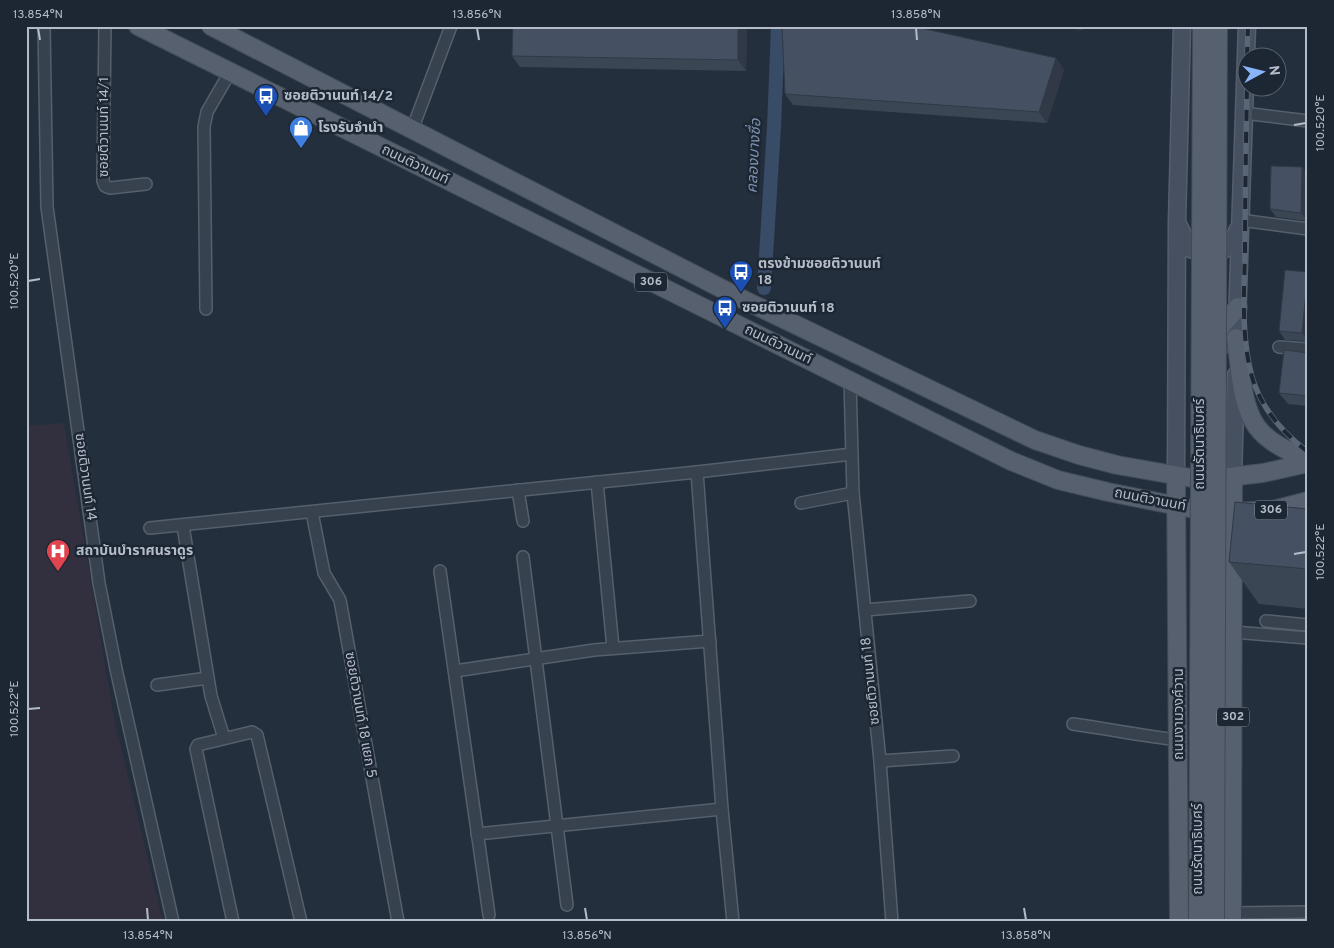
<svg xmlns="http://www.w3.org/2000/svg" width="1334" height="948" font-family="Overpass,'Noto Sans Thai',sans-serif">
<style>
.medical{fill:#32303f}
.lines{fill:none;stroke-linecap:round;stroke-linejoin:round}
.canal{stroke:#394c67;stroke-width:14}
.minor-casing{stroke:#565f6c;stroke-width:14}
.secondary-casing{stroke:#565f6c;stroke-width:19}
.primary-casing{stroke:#414a57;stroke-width:20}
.minor{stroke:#38414e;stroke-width:11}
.secondary{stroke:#465061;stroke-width:16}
.primary{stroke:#56606e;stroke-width:18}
.rail-casing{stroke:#5a6575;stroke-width:5.5}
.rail{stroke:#1d2633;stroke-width:4;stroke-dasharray:11;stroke-linecap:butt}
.primary-bridge-casing{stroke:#414a57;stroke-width:20;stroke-linecap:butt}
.primary-bridge{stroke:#56606e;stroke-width:18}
.wall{fill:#3b4654}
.shaded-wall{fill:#303945}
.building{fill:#455162;stroke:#303945}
.ticks{fill:none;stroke:#b4bcc9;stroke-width:2}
.labels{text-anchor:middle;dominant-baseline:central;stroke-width:5;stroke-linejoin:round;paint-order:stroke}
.shield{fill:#1d2633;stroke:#878f9c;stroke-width:1}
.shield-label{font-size:12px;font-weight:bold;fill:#b4bcc9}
.poi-label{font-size:14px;font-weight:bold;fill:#b4bcc9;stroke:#1d2633;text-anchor:start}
.street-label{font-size:14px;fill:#b4bcc9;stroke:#1d2633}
.water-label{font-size:15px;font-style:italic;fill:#7c92b1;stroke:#1d2633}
.neatline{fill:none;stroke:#b4bcc9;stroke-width:2}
.ticks-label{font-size:12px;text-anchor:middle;fill:#b4bcc9}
</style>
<rect width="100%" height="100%" fill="#242f3e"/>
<polygon class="medical" points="64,423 114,718 163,922 26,922 26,426"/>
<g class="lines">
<polyline class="canal" points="764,288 774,127 778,26"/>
<g class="minor-casing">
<g id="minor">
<polyline points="44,26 47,207 99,583 116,669 173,922"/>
<polyline points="105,26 103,181 105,186 110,188 146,184"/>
<polyline points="1244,113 1308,121"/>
<polyline points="412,130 451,26"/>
<polyline points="1240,220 1308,229"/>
<polyline points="206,309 204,127 207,112 230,72"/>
<polyline points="1279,347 1308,349"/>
<polyline points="850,381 853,493 880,761 892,922"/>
<polyline points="697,472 722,809 733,922"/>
<polyline points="597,482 613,648"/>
<polyline points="518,490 523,521"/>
<polyline points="801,503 853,493"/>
<polyline points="312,512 324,573 340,600 398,922"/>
<polyline points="183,526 211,696 224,738"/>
<polyline points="150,528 697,472 852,454"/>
<polyline points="523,557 567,905"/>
<polyline points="440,571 489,915"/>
<polyline points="865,610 970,601"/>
<polyline points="1266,621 1308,625"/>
<polyline points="1233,632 1308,638"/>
<polyline points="455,671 594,650 710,641"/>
<polyline points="157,685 208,678"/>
<path d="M1073,724C1109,729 1143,736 1179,740"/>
<polyline points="880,761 953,756"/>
<polyline points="477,834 722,809"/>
<polyline points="1232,913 1308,912"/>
<polyline points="233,922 196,749 198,745 252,732 257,735 301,922"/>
</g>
</g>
<g class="secondary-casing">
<g id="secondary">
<polyline points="1179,226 1190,249 1211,256 1231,246 1238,229"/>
<polyline points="1236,350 1247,26"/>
<polyline points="1176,476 1177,222 1182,26"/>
<polyline points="1233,477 1236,375"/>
</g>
</g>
<g class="primary-casing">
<g id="primary">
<polyline points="138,26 1011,461 1058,480 1108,492 1188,508 1233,512 1273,510 1308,501"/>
<polyline points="211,26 740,298 1035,440 1079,455 1117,465 1203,480 1263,473 1308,463"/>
<path d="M1236,338C1240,365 1241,405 1257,427C1269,443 1290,452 1308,460"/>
<polyline points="1213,341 1222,325 1238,307"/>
<polyline points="1176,476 1179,922"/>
<polyline points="1232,922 1233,477"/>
</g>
</g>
<use href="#minor" class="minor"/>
<use href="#secondary" class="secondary"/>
<use href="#primary" class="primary"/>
<g class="rail-casing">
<g id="rail">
<polyline points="1247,58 1248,26"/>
<path d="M1247,88C1246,142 1245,197 1245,252C1244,293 1241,337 1252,377C1261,408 1283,433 1308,452"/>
</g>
</g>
<use href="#rail" class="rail"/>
<g class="primary-bridge-casing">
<g id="primary-bridge">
<polyline points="1198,922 1202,26"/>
<polyline points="1215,922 1218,26"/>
</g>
</g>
<use href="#primary-bridge" class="primary-bridge"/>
</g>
<g class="wall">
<polygon points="747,26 746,71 520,67 512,56"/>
<polygon points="1039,26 1083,26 1083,30"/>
<polygon points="1056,58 1064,70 1047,123 793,105 785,94"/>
<polygon points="1302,167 1308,175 1307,221 1276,217 1270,209"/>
<polygon points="1308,272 1308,341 1285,340 1279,331"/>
<polygon points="1308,353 1308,406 1288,404 1279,393"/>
<polygon points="1308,509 1308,609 1259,604 1229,562"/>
</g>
<g class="shaded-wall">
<polygon points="738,26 747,26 746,71 738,60"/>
<polygon points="1056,58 1064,70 1047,123 1039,112"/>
<polygon points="1302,167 1308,175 1307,221 1301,213"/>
<polygon points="1308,275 1308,341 1302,333"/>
</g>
<g class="building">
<polygon points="513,26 738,26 738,60 512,56"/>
<polygon points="782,26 912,26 1056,58 1039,112 785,94"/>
<polygon points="1271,166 1302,167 1301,213 1270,209"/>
<polygon points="1285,270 1308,272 1302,333 1279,331"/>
<polygon points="1284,350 1308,353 1308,396 1279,393"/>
<polygon points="1235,502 1308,509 1308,569 1229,562"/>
</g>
<path class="ticks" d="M38,28L40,40M477,28L479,40M916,28L917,40M1294,125L1306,123M28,281L40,279M1294,554L1306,552M28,709L40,708M147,908L148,920M585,908L587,920M1024,908L1026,920"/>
<defs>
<g id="bus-pin" transform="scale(1.25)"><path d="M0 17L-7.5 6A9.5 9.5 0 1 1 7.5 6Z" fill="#1a4fb4" stroke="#1d2633"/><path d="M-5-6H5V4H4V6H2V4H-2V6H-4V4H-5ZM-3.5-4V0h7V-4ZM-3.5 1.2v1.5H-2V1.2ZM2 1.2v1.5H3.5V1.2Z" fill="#fff"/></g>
<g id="shop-pin" transform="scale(1.25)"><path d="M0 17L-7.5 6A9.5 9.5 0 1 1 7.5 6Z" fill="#3f7fe0" stroke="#1d2633"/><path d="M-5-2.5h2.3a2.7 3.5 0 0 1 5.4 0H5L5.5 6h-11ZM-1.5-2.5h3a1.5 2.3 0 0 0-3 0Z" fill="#fff"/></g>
<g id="hospital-pin" transform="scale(1.25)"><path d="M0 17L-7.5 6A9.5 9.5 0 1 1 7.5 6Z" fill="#e0444e" stroke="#1d2633"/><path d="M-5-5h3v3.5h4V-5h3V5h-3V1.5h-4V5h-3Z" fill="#fff"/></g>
</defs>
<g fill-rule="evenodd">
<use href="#bus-pin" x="266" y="96"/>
<use href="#shop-pin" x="301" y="128"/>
<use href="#bus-pin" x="741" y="272"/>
<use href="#bus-pin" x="725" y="308"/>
<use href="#hospital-pin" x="58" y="551"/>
</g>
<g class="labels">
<g class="shield">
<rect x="635" y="272.5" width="32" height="19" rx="4"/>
<rect x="1255" y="500.5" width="32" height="19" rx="4"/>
<rect x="1217" y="707.5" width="32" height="19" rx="4"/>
</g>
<g class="shield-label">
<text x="651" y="282">306</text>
<text x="1271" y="510">306</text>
<text x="1233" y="717">302</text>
</g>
<g class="poi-label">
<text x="284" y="96">ซอยติวานนท์ 14/2</text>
<text x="318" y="128">โรงรับจำนำ</text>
<text x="758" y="264">ตรงข้ามซอยติวานนท์<tspan x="758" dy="16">18</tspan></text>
<text x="742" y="308">ซอยติวานนท์ 18</text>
<text x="76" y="551">สถาบันบำราศนราดูร</text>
</g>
<g class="street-label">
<text transform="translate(104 127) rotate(-90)">ซอยติวานนท์ 14/1</text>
<text transform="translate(415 165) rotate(26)">ถนนติวานนท์</text>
<text transform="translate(778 345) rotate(26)">ถนนติวานนท์</text>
<text transform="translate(1200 444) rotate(-90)">ถนนรัตนาธิเบศร์</text>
<text transform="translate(85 477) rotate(82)">ซอยติวานนท์ 14</text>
<text transform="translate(1150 500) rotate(11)">ถนนติวานนท์</text>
<text transform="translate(871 681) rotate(-96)">ซอยติวานนท์ 18</text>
<text transform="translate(1179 714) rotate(-90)">ถนนงามวงศ์วาน</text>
<text transform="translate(360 715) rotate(80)">ซอยติวานนท์ 18 แยก 5</text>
<text transform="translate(1198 849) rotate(-90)">ถนนรัตนาธิเบศร์</text>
</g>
<g class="water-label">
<text transform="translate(755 156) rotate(-87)">คลองบางซื่อ</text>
</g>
</g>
<rect width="1334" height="948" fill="none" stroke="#1d2633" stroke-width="55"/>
<g transform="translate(1262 72) rotate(83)"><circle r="24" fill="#1d2633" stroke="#59626f"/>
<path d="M0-4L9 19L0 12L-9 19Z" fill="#8ab4f8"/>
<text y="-8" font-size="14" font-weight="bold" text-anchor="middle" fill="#b4bcc9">N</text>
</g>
<rect x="28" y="28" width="1278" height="892" class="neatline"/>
<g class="ticks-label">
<text x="38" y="18">13.854°N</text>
<text x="477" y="18">13.856°N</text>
<text x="916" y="18">13.858°N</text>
<text transform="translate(1320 123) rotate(-90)" y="4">100.520°E</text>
<text transform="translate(14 281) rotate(-90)" y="4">100.520°E</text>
<text transform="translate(1320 552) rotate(-90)" y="4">100.522°E</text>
<text transform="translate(14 709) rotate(-90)" y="4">100.522°E</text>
<text x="148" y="939">13.854°N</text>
<text x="587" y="939">13.856°N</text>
<text x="1026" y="939">13.858°N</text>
</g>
</svg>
